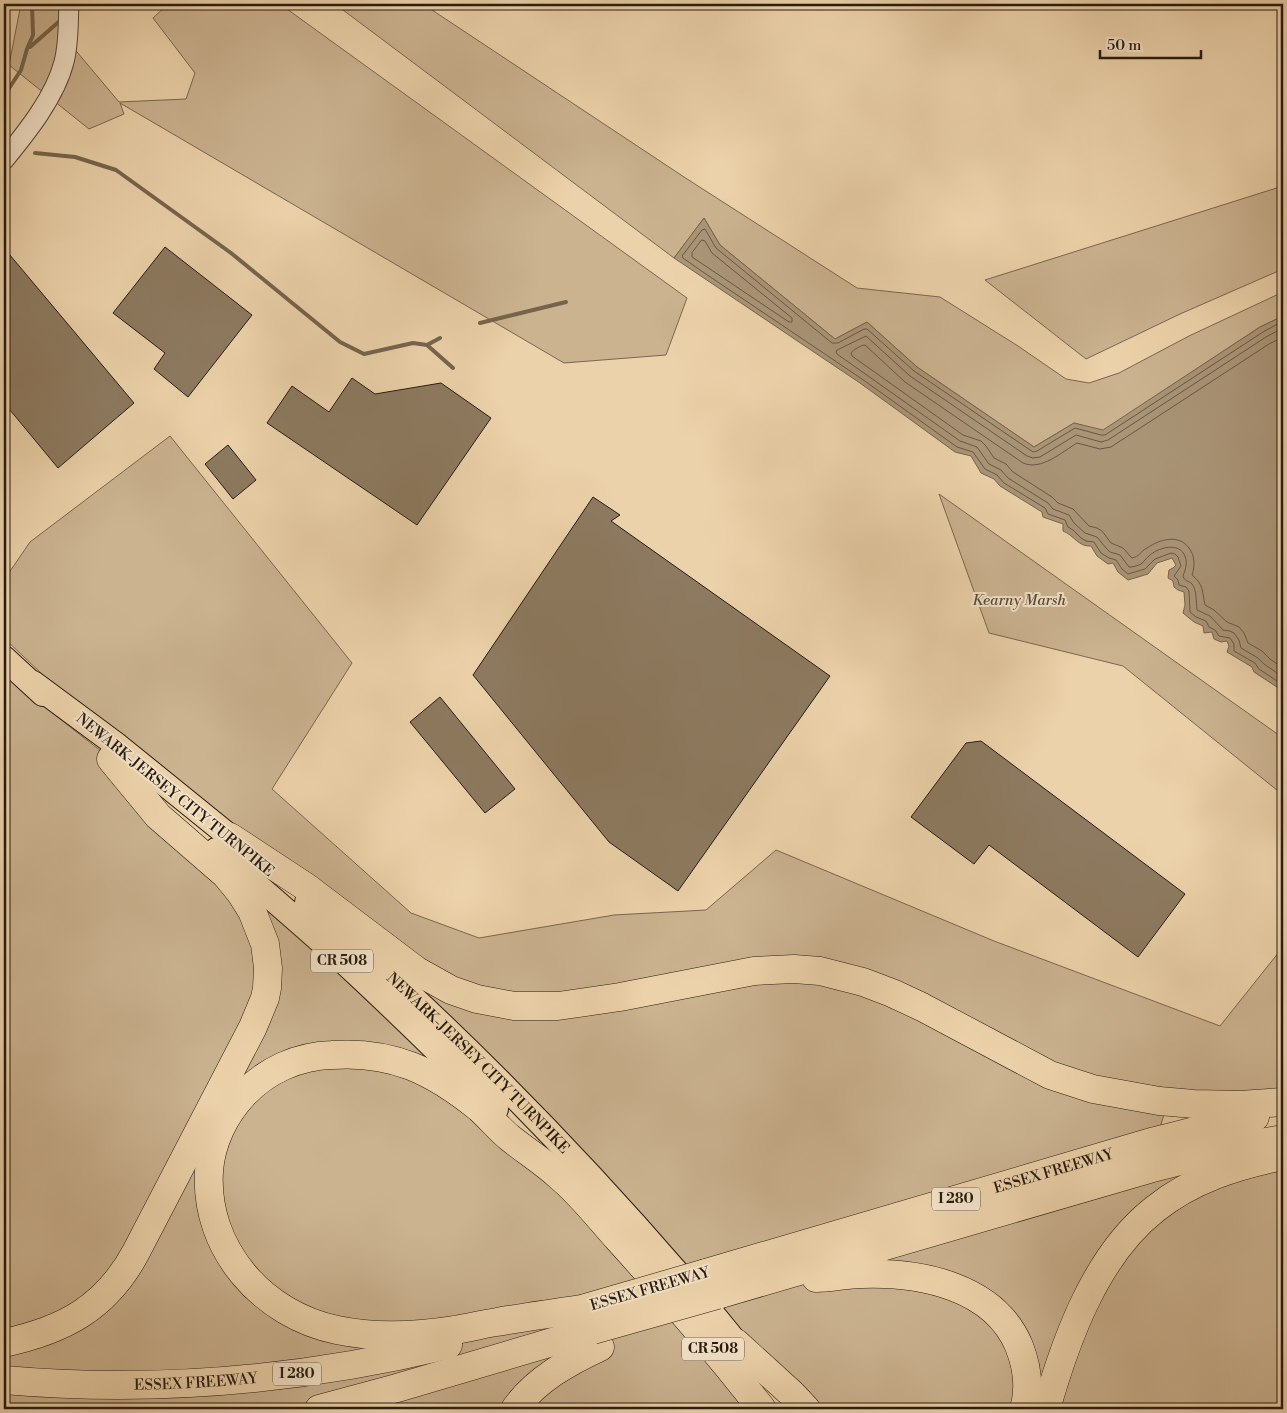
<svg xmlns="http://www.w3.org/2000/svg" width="1287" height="1413" font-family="'Libre Bodoni',serif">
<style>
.green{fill:#cbb390;stroke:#796750}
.water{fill:#a99476;stroke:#75644d}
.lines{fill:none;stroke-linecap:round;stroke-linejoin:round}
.shore{stroke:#685843;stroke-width:1}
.stream{stroke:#75644d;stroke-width:4}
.building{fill:#8d7a60;stroke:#271b10}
.minor-casing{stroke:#584936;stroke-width:21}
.major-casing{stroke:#271b10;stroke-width:26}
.highway-casing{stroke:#271b10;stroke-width:29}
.minor{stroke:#f3e2c8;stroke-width:19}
.major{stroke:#ecd2aa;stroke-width:24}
.highway{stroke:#ecd2aa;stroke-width:28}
.highway-bridge-casing{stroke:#271b10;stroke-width:29;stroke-linecap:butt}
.highway-bridge{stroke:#ecd2aa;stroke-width:28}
.labels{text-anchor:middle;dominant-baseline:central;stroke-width:4;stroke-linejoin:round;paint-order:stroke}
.shield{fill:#f3e2c8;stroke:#645747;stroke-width:1}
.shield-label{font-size:14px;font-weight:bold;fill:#271b10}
.park-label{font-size:15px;font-style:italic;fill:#584936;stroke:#f3e2c8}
.street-label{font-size:15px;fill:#271b10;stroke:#f3e2c8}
</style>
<rect width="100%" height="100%" fill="#ecd2aa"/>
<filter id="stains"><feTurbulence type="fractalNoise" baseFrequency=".004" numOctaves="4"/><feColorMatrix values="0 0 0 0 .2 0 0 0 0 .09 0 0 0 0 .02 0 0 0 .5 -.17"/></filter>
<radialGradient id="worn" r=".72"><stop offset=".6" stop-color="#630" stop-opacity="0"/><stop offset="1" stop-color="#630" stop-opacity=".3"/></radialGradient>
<g class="green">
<polygon points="21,4 77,4 72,46 119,102 186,99 195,73 153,18 168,4 280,4 687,298 666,355 564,363 120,103 124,114 89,129 9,65"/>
<polygon points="335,4 423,4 684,177 857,288 940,297 1018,346 1066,379 1089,383 1119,373 1189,336 1283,292 1283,316 1260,327 1103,431 1074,423 1034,447 917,367 867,322 835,339 720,245 704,218 674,258"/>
<polygon points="1283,186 1283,269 1180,314 1086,359 985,280"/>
<polygon points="170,436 352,663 272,789 411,913 479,938 614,915 706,910 776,850 994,941 1220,1026 1283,947 1283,1102 1168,1102 1156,1140 1283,1156 1283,1409 790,1409 414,999 428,979 118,746 4,638 4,580 30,542"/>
<polygon points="939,494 1283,738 1283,795 1123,666 989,633"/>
<polygon points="4,675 111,759 356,973 762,1409 4,1409"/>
</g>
<path class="water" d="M704,218L720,245L835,339L867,322L917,367L1034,447L1074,423L1103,430L1260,327L1283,316V691L1254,672L1252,667L1227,652L1229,646L1227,641L1221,642L1214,639L1212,632L1204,633L1203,626L1194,622L1183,613L1185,605L1184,592L1178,590L1174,587L1173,581L1168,578L1169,570L1173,568L1176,565L1172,558L1157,563L1148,574L1128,580L1118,572L1113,563L1108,564L1097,556L1091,546C1078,547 1074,535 1063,531V524L1043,517L1042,512L1000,486L994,479L981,473L971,456L955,452L860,383L674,258Z"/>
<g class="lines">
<g class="shore">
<polygon points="702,240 705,241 712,253 792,318 792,322 789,322 692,257 692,253"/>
<polyline points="1283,321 1263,332 1105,435 1101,435 1075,428 1037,451 1033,452 914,371 867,329 864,329 838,343 832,343 716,248 705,229 702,230 682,256 683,258 700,270 862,379 957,447 973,452 985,469 997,475 1004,483 1045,508 1048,514 1065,520 1068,527 1073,530 1081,538 1086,541 1094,542 1101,553 1109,558 1116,560 1122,569 1128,574 1145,569 1155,559 1171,553 1175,554 1178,557 1181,566 1174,576 1178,580 1179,585 1186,587 1189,591 1190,612 1196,617 1206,621 1209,627 1215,630 1219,636 1230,638 1234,644 1234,651 1255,663 1259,669 1283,685"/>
<path d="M1283,328L1266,337L1108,440L1101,442L1076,435L1040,457L1033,458L1027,456L910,376L866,336L837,350L836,352L837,354L960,441L977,447L989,464L1001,470L1008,478L1048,503L1053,509L1069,515L1074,523L1085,533L1097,537L1106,548L1110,552L1120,555L1129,567C1133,567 1137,566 1141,564C1144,562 1146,558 1149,556C1157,548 1177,542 1184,554C1188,562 1186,568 1183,576C1185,582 1188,580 1192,584C1197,590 1196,602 1197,610L1210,616L1223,630L1230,631L1234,633L1239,640L1241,648L1258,658L1264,664L1283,677"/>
<path d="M1283,337L1269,344L1111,447L1100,449L1077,443C1062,452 1041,471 1023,463L905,382L865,345C861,345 853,350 851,353L852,356L963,435L981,441L986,446L994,458L1006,464L1013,472L1052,497L1058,503L1073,509L1089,526L1097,528L1102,531L1111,543L1123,548L1132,558C1139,557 1141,551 1147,548C1160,539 1179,534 1189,548C1195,556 1195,566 1192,575C1204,585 1202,591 1205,605L1214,610L1227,622L1239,627L1244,633L1248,643L1262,651L1270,659L1283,668"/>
</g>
<g class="stream">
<polyline points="30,47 62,19"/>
<polyline points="4,96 21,70 27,49 33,35 32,4"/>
<polyline points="35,153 75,157 116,170 231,253 340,342 364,354 413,343 427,345 453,368"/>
<polyline points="480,323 566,302"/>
<polyline points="427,345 440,338"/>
</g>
</g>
<g class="building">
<polygon points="165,247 252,315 188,397 154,369 165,353 113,313"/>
<polygon points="4,248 134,403 58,468 10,410 4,415"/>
<polygon points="352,378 375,394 441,383 491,418 417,525 267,423 292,386 329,412"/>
<polygon points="228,445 256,480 233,499 205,464"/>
<polygon points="593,497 620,515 611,521 830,676 678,891 609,842 473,675"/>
<polygon points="440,697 515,789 485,813 410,722"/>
<polygon points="981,741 1185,894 1138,957 989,845 974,864 911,817 966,743"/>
</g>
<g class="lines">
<g class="minor-casing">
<path id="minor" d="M4,160C27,132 55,97 64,62C69,43 68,22 69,4"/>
</g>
<g class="major-casing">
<g id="major">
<polyline points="4,658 43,694"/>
<polyline points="33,683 118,746 244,848"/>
<path d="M216,850C263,891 311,931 357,974C404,1018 450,1063 496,1109"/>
<path id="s1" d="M307,902C440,1017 565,1143 680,1276C704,1302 725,1330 748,1357"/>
</g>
</g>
<g class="highway-casing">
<g id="highway">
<polyline points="230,837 306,887 417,971 451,990 477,999 514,1006 558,1006 620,997 754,971 794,969 820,971 863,982 892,993 922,1007 1050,1075 1093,1089 1159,1101 1194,1104 1240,1105 1283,1102"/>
<path id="s2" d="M706,1273L1155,1141L1230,1122L1255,1117"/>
<path d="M816,1278C832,1278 847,1274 862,1274C920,1272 994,1286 1019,1346C1027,1366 1030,1388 1024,1409"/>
<polyline points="717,1295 1149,1169 1235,1147 1283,1139"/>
<path d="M582,1309C554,1313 525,1317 497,1322C483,1324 469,1328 454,1330C416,1336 375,1338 337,1330C263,1315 204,1249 209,1171C211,1143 224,1115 244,1094C267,1070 298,1056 332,1055C359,1053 385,1056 411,1066C436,1076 458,1091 479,1108C490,1118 499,1129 510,1138C526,1151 544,1162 559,1176C580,1193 600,1219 618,1239C668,1294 716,1351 762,1409"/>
<path d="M4,1343C64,1330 106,1308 136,1252L253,1027L265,998L267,988L268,968L265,944L252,911L240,892L226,875L158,816L111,759"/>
<polyline points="736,1343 792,1394 806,1409"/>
<path id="s3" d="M4,1380C153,1393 303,1380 448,1345"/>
<polyline points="319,1409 397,1388 593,1330"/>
<path d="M515,1409C535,1380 568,1362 600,1347"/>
<path d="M1046,1409C1066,1339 1096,1255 1155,1209C1192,1179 1238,1165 1283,1156"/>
</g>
</g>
<use href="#minor" class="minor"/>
<use href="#major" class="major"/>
<use href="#highway" class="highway"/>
<g class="highway-bridge-casing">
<g id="highway-bridge">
<polyline points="582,1309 706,1273"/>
<polyline points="593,1330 717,1295"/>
</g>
</g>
<use href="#highway-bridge" class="highway-bridge"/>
</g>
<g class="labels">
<g class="shield">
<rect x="311" y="949.5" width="62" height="23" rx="4"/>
<rect x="932" y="1187.5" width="48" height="23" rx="4"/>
<rect x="682" y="1337.5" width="62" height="23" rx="4"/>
<rect x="273" y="1362.5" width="48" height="23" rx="4"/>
</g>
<g class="shield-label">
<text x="342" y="961">CR 508</text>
<text x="956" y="1199">I 280</text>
<text x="713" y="1349">CR 508</text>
<text x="297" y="1374">I 280</text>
</g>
<g class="park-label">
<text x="1019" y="600">Kearny Marsh</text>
</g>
<g class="street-label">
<text transform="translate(175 795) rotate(39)">NEWARK-JERSEY CITY TURNPIKE</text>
<text stroke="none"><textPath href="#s1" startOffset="235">NEWARK-JERSEY CITY TURNPIKE</textPath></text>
<text stroke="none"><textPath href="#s2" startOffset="362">ESSEX FREEWAY</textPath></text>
<text transform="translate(650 1289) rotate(-16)">ESSEX FREEWAY</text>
<text stroke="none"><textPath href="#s3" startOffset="192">ESSEX FREEWAY</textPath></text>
</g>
</g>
<rect width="1287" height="1413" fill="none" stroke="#ecd2aa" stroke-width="20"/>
<rect x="5" y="5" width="1277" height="1403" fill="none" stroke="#271b10" stroke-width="2.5"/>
<rect x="10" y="10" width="1267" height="1393" fill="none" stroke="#271b10"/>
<path d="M1100 50v8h101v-8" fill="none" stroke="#271b10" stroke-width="2.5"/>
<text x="1107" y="50" font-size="15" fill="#271b10" stroke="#f3e2c8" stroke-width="4" paint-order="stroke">50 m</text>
<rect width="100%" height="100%" filter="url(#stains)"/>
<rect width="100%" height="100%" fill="url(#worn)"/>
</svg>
